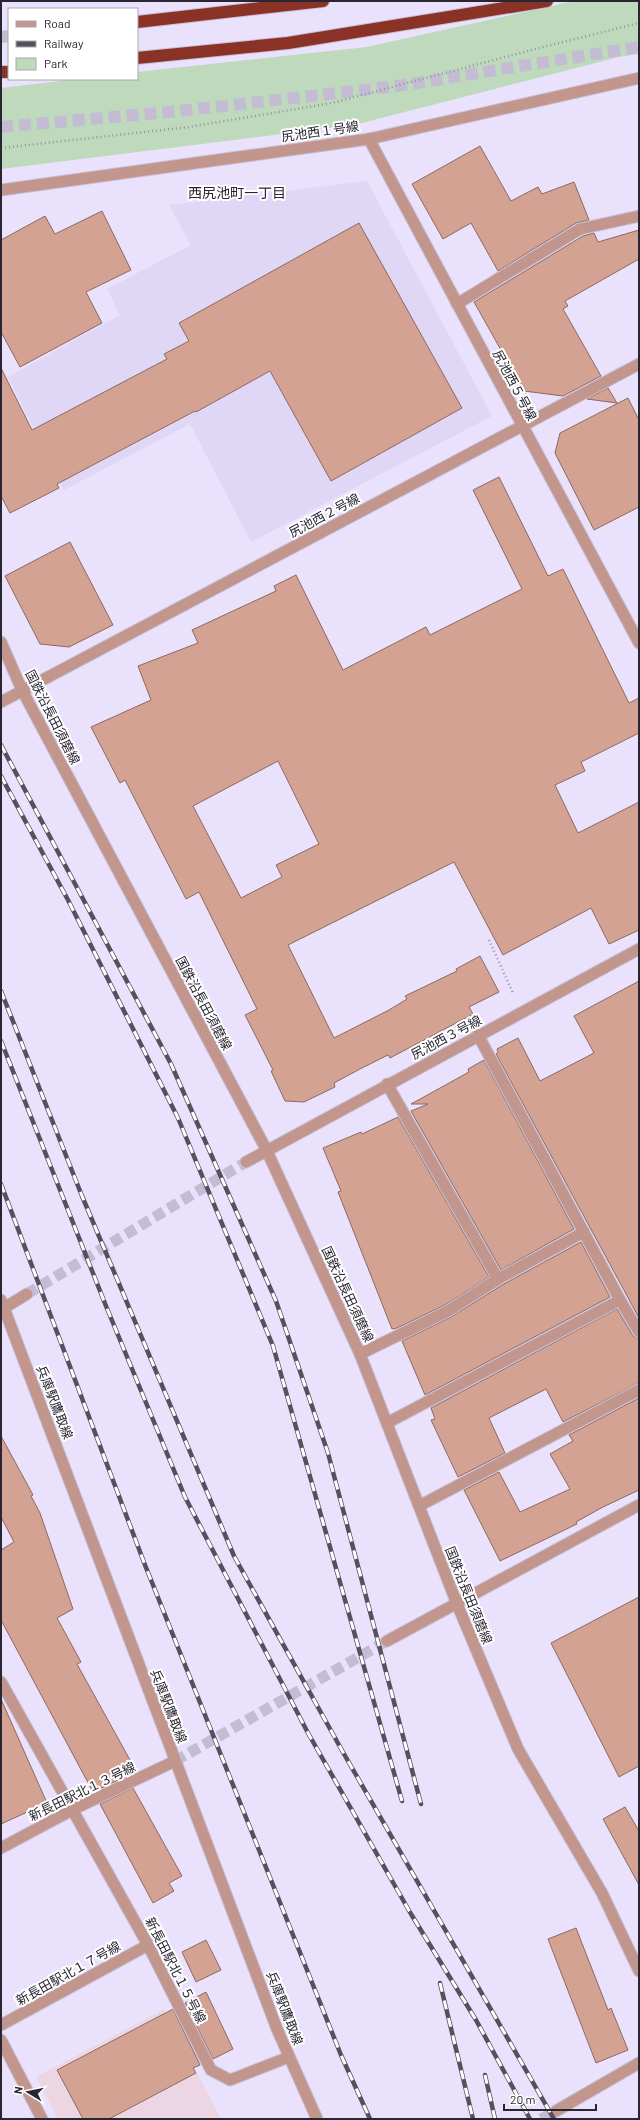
<svg xmlns="http://www.w3.org/2000/svg" width="640" height="2120" font-family="Barlow,'Noto Sans JP',sans-serif">
<style>
.commercial{fill:#ecd6e3}
.built{fill:#e0d6f6}
.green{fill:#bfd9bd}
.building{fill:#d4a292;stroke:#8b6a60;fill-rule:evenodd}
.lines{fill:none;stroke-linecap:round;stroke-linejoin:round}
.minor-tunnel{stroke:#c3bcd3;stroke-width:11;stroke-dasharray:11 5.5;stroke-linecap:butt}
.motorway-tunnel{stroke:#c3bcd3;stroke-width:12;stroke-dasharray:12 6;stroke-linecap:butt}
.service-casing{stroke:#c7c0d7;stroke-width:13}
.minor-casing{stroke:#c7c0d7;stroke-width:13}
.tertiary-casing{stroke:#c7c0d7;stroke-width:13}
.motorway-casing{stroke:#c7c0d7;stroke-width:14}
.path{stroke:#9891a5;stroke-width:2.5;stroke-dasharray:1 3;stroke-linecap:butt}
.service{stroke:#c2958d;stroke-width:11}
.minor{stroke:#c2958d;stroke-width:11}
.tertiary{stroke:#c2958d;stroke-width:11}
.motorway{stroke:#8b3226;stroke-width:12}
.rail-casing{stroke:#55505f;stroke-width:4.5}
.rail{stroke:#fff;stroke-width:3;stroke-dasharray:9;stroke-linecap:butt}
.labels{text-anchor:middle;dominant-baseline:central;stroke-width:4;stroke-linejoin:round;paint-order:stroke}
.street-label{font-size:13px;fill:#292531;stroke:#fff}
.neighbourhood-label{font-size:14px;fill:#292531;stroke:#fff}
</style>
<rect width="100%" height="100%" fill="#eae2fc"/>
<polygon class="commercial" points="164,2009 221,2119 58,2119 36,2077"/>
<polygon class="built" points="367,181 492,416 251,542 190,424 64,490 8,377 120,315 107,289 191,245 169,205"/>
<polygon class="green" points="574,1 639,1 639,54 619,57 354,125 1,169 1,88 77,79 137,79 137,72 367,47"/>
<g class="building">
<polygon points="480,146 511,201 538,187 542,194 574,182 589,220 576,223 498,271 471,223 443,239 412,184"/>
<polygon points="102,211 131,270 86,292 102,323 20,367 1,332 1,240 45,216 55,234"/>
<polygon points="359,223 462,408 331,481 270,371 196,412 195,411 57,484 59,488 10,513 1,496 1,368 32,430 167,359 164,354 189,341 179,323"/>
<polygon points="639,230 639,259 565,301 568,306 563,309 601,376 563,396 524,391 474,302 583,236 594,233 598,242"/>
<polygon points="608,388 617,403 587,399"/>
<polygon points="628,398 639,420 639,507 594,530 555,453 560,433"/>
<path d="M499,477L548,576L563,569L629,703L639,698V733L581,762L585,771L555,785L578,833L639,802V930L609,944L591,908L503,955L454,862L288,945L334,1038L389,1010L407,999L405,996L457,971L456,969L480,956L499,992L469,1007L473,1014L390,1058L388,1055L360,1069L334,1083L335,1087L304,1102L285,1101L271,1071L273,1070L245,1015L257,1009L199,892L186,899L125,780L120,783L91,727L151,700L138,666L198,643L192,630L276,591L274,586L296,575L343,670L426,627L430,635L522,589L473,490ZM278,761L319,844L276,865L282,877L241,898L193,806Z"/>
<polygon points="70,542 113,625 69,647 40,644 5,576"/>
<polygon points="639,981 639,1318 496,1054 498,1052 497,1049 518,1038 540,1081 594,1053 574,1016"/>
<polygon points="484,1060 574,1229 501,1270 411,1111 428,1104 411,1104 469,1072 468,1069"/>
<polygon points="398,1117 489,1277 445,1305 397,1328 392,1329 338,1192 341,1191 323,1148 361,1132 362,1134"/>
<polygon points="581,1242 610,1297 425,1395 402,1341 451,1317 502,1285"/>
<polygon points="617,1309 633,1336 639,1339 639,1383 563,1422 546,1389 489,1418 505,1453 458,1477 431,1420 435,1419 431,1408"/>
<polygon points="639,1398 639,1490 603,1507 576,1522 577,1524 500,1561 464,1490 499,1472 520,1512 570,1489 550,1454 573,1441 569,1435"/>
<polygon points="1,1436 33,1495 31,1496 40,1513 73,1609 57,1618 81,1662 77,1664 130,1760 121,1765 127,1776 93,1792 1,1620 1,1550 14,1542 1,1517"/>
<polygon points="639,1597 639,1766 619,1777 551,1643"/>
<polygon points="1,1699 47,1803 1,1824"/>
<polygon points="133,1788 182,1876 169,1883 174,1891 153,1903 100,1804"/>
<polygon points="625,1807 639,1831 639,1885 603,1819"/>
<polygon points="576,1928 608,2010 611,2008 628,2050 596,2063 548,1939"/>
<polygon points="206,1940 221,1970 196,1982 182,1952"/>
<polygon points="206,1992 233,2049 213,2059 185,2003"/>
<polygon points="173,2009 200,2065 193,2068 196,2073 109,2119 83,2119 57,2070"/>
</g>
<g class="lines">
<g class="minor-tunnel">
<polyline points="27,1294 246,1162"/>
<polyline points="175,1761 387,1641"/>
<polyline points="541,2119 556,2111"/>
</g>
<g class="motorway-tunnel">
<polyline points="1,37 9,36"/>
<polyline points="1,127 180,111 397,86 639,47"/>
</g>
<g class="service-casing">
<polyline id="service" points="1,190 369,139 639,78"/>
</g>
<g class="minor-casing">
<g id="minor">
<polyline points="369,139 639,643"/>
<polyline points="457,304 580,229 639,216"/>
<polyline points="1,702 639,364"/>
<polyline points="478,1035 620,1300 639,1332"/>
<polyline points="387,1084 498,1279"/>
<polyline points="246,1162 639,949"/>
<polyline points="4,1308 27,1294"/>
<polyline points="360,1354 448,1311 498,1279 584,1232"/>
<polyline points="387,1423 620,1300"/>
<polyline points="419,1506 639,1390"/>
<polyline points="387,1641 639,1505"/>
<polyline points="1,1682 148,1945 211,2070 230,2080 289,2057"/>
<polyline points="1,1848 74,1809 175,1761"/>
<polyline points="1,2025 148,1945"/>
<polyline points="1,2040 42,2119"/>
<polyline points="556,2111 639,2063"/>
</g>
</g>
<g class="tertiary-casing">
<g id="tertiary">
<polyline points="1,642 22,690 266,1149 360,1354 457,1604 518,1749 602,1893 639,1971"/>
<polyline points="1,1300 277,2029 317,2119"/>
</g>
</g>
<g class="motorway-casing">
<g id="motorway">
<polyline points="137,22 323,1"/>
<polyline points="137,58 288,43 547,1"/>
<polyline points="1,72 9,72"/>
</g>
</g>
<g class="path">
<polyline points="1,148 189,127 332,103 539,48 639,23"/>
<polyline points="489,940 513,993"/>
</g>
<use href="#service" class="service"/>
<use href="#minor" class="minor"/>
<use href="#tertiary" class="tertiary"/>
<use href="#motorway" class="motorway"/>
<g class="rail-casing">
<g id="rail">
<polyline points="1,745 171,1064 276,1301 328,1453 421,1804"/>
<polyline points="1,776 68,900 178,1118 273,1346 402,1801"/>
<polyline points="1,991 82,1196 234,1556 344,1754 554,2119"/>
<polyline points="1,1041 106,1306 185,1497 308,1733 411,1914 476,2020 530,2119"/>
<polyline points="1,1184 145,1565 341,2055 370,2119"/>
<polyline points="440,1983 473,2119"/>
<polyline points="485,2075 495,2119"/>
</g>
</g>
<use href="#rail" class="rail"/>
</g>
<g class="labels">
<g class="street-label">
<text transform="translate(320 131) rotate(-8)">尻池西１号線</text>
<text transform="translate(515 385) rotate(62)">尻池西５号線</text>
<text transform="translate(324 515) rotate(-28)">尻池西２号線</text>
<text transform="translate(53 717) rotate(63)">国鉄沿長田須磨線</text>
<text transform="translate(204 1003) rotate(62)">国鉄沿長田須磨線</text>
<text transform="translate(446 1037) rotate(-28)">尻池西３号線</text>
<text transform="translate(348 1294) rotate(65)">国鉄沿長田須磨線</text>
<text transform="translate(55 1402) rotate(69)">兵庫駅鷹取線</text>
<text transform="translate(469 1595) rotate(68)">国鉄沿長田須磨線</text>
<text transform="translate(169 1706) rotate(69)">兵庫駅鷹取線</text>
<text transform="translate(82 1791) rotate(-26)">新長田駅北１３号線</text>
<text transform="translate(176 1970) rotate(63)">新長田駅北１５号線</text>
<text transform="translate(68 1973) rotate(-29)">新長田駅北１７号線</text>
<text transform="translate(285 2008) rotate(69)">兵庫駅鷹取線</text>
</g>
<g class="neighbourhood-label">
<text x="237" y="192">西尻池町一丁目</text>
</g>
</g>
<rect width="640" height="2120" fill="none" stroke="#292531" stroke-width="4"/>
<rect x="8" y="8" width="130" height="72" fill="#ffffff" stroke="#a9a8ad"/>
<rect x="16" y="21" width="20" height="6" fill="#c2958d" stroke="#a9a8ad"/>
<text x="44" y="28" font-size="12" fill="#292531">Road</text>
<rect x="16" y="41" width="20" height="6" fill="#55505f" stroke="#a9a8ad"/>
<text x="44" y="48" font-size="12" fill="#292531">Railway</text>
<rect x="16" y="58" width="20" height="12" fill="#bfd9bd" stroke="#a9a8ad"/>
<text x="44" y="68" font-size="12" fill="#292531">Park</text>
<g transform="translate(28 2092) rotate(280)" stroke="#ffffff" stroke-width="3" paint-order="stroke">
<path d="M0-3L7 15L0 10L-7 15Z" fill="#292531"/>
<text y="-6" font-size="11" font-weight="bold" text-anchor="middle" fill="#292531">N</text>
</g>
<path d="M504 2104v6h92v-6" fill="none" stroke="#292531" stroke-width="2"/>
<text x="510" y="2104" font-size="12" fill="#292531" stroke="#ffffff" stroke-width="3" paint-order="stroke">20 m</text>
</svg>
